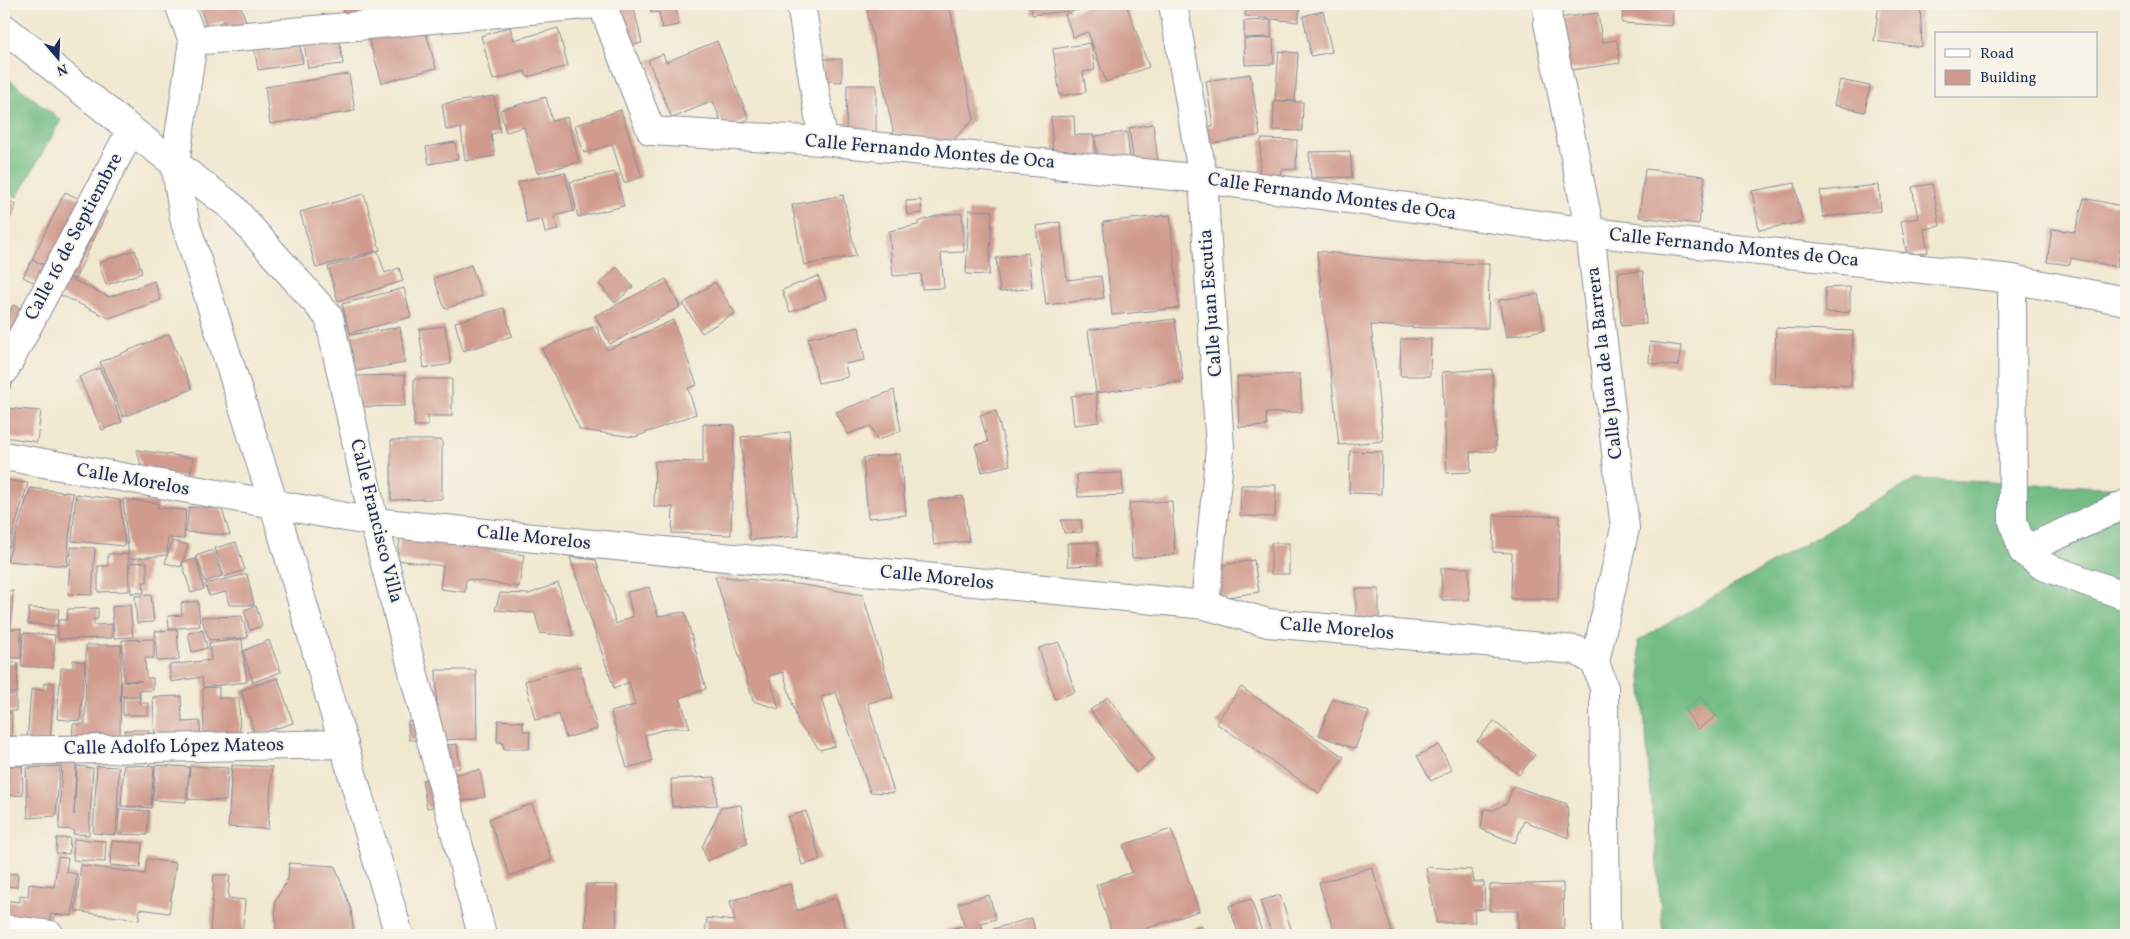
<svg xmlns="http://www.w3.org/2000/svg" width="2130" height="939" font-family="Vollkorn,serif">
<style>
.forest{fill:#72bc84;stroke:#467671}
.building{fill:#d09b8e}
.lines{fill:none;stroke-linecap:round;stroke-linejoin:round}
.minor-casing{stroke:#868c97;stroke-width:30}
.minor{stroke:#fff;stroke-width:28}
.labels{text-anchor:middle;dominant-baseline:central;stroke-width:4;stroke-linejoin:round;paint-order:stroke}
.street-label{font-size:19px;fill:#1b2f5e;stroke:#f7f3e8}
</style>
<rect width="100%" height="100%" fill="#f7f3e8"/>
<filter id="ink" filterUnits="userSpaceOnUse"><feTurbulence type="fractalNoise" baseFrequency=".02" numOctaves="2"/><feDisplacementMap in="SourceGraphic" scale="10" xChannelSelector="R" yChannelSelector="G"/><feConvolveMatrix kernelMatrix="1 2 1 2 8 2 1 2 1" color-interpolation-filters="sRGB"/></filter>
<filter id="wash" filterUnits="userSpaceOnUse"><feTurbulence type="fractalNoise" baseFrequency=".0096" numOctaves="4" result="noise"/><feDisplacementMap in="SourceGraphic" scale="20" xChannelSelector="R" yChannelSelector="G"/><feGaussianBlur stdDeviation="1.12" result="paint"/><feColorMatrix in="noise" values="0 0 0 0 0 0 0 0 0 0 0 0 0 0 0 0 0 1.4 0 .05"/><feComposite in="paint" operator="in"/></filter>
<g filter="url(#wash)">
<rect width="100%" height="100%" fill="#f1e8d0"/>
<g class="forest">
<polygon points="4,76 61,120 17,197 4,192"/>
<polygon points="1916,479 2126,488 2126,935 1663,935 1638,641"/>
</g>
<g id="blocks">
<g class="building">
<polygon points="198,4 240,4 248,27 228,34 224,21 207,27"/>
<polygon points="341,4 373,4 376,15 347,24"/>
<polygon points="381,4 434,4 436,11 386,23"/>
<polygon points="610,4 633,4 642,43 620,48"/>
<polygon points="649,4 675,4 679,25 662,28 659,12 651,13"/>
<polygon points="876,4 949,4 974,119 947,147 898,153 866,6"/>
<polygon points="1031,4 1069,4 1069,11 1032,15"/>
<polygon points="1095,4 1126,4 1149,67 1106,82 1088,32 1073,37 1065,14"/>
<polygon points="1246,4 1300,4 1298,22 1245,16"/>
<polygon points="1623,4 1673,4 1672,26 1622,23"/>
<polygon points="1879,4 1920,4 1922,47 1874,41"/>
<polygon points="1323,11 1332,52 1311,56 1303,16"/>
<polygon points="1598,13 1602,42 1617,40 1620,63 1564,71 1557,18"/>
<polygon points="1271,20 1271,37 1244,38 1244,21"/>
<polygon points="423,22 436,68 382,83 367,33"/>
<polygon points="510,27 514,40 558,28 568,66 527,77 525,71 493,80 481,36"/>
<polygon points="338,30 343,64 308,68 303,35"/>
<polygon points="298,34 303,63 258,70 253,41"/>
<polygon points="1273,38 1274,64 1245,65 1244,39"/>
<polygon points="717,41 749,119 724,129 713,101 672,118 648,60 663,54 666,62"/>
<polygon points="1091,43 1095,70 1083,72 1086,92 1060,96 1053,49"/>
<polygon points="1279,51 1298,53 1295,101 1275,100"/>
<polygon points="823,59 842,59 842,82 822,81"/>
<polygon points="349,74 355,111 270,124 265,87"/>
<polygon points="1250,74 1260,135 1209,144 1206,127 1213,126 1206,81"/>
<polygon points="1840,80 1870,86 1865,112 1834,105"/>
<polygon points="847,85 876,85 876,134 846,134"/>
<polygon points="494,96 500,132 491,134 495,156 465,161 461,128 446,130 442,104"/>
<polygon points="546,97 552,121 567,117 579,162 537,173 524,127 506,132 500,110"/>
<polygon points="1274,101 1303,102 1302,131 1273,130"/>
<polygon points="621,110 642,177 624,183 612,144 584,153 575,125"/>
<polygon points="1074,116 1075,135 1094,135 1096,179 1054,181 1051,117"/>
<polygon points="1153,124 1159,168 1135,171 1129,128"/>
<polygon points="1127,132 1130,160 1114,161 1113,155 1098,157 1095,136"/>
<polygon points="1261,139 1297,140 1296,169 1281,170 1280,184 1259,184"/>
<polygon points="455,142 458,159 429,164 426,147"/>
<polygon points="1350,151 1352,177 1311,178 1309,152"/>
<polygon points="1645,169 1705,176 1699,224 1639,217"/>
<polygon points="565,172 574,211 554,216 558,230 545,233 542,219 527,223 518,182"/>
<polygon points="615,172 624,206 578,217 570,182"/>
<polygon points="1795,183 1802,222 1759,230 1752,191"/>
<polygon points="1932,184 1940,226 1924,229 1928,252 1907,256 1901,221 1918,218 1912,187"/>
<polygon points="1879,185 1881,211 1823,217 1820,191"/>
<polygon points="65,192 107,212 75,279 32,259"/>
<polygon points="364,194 380,250 316,268 300,212"/>
<polygon points="843,195 856,256 804,265 792,205"/>
<polygon points="2084,198 2126,207 2126,222 2117,267 2071,258 2070,265 2047,262 2052,229 2075,232"/>
<polygon points="4,199 16,204 4,234"/>
<polygon points="921,200 922,213 907,215 906,201"/>
<polygon points="969,210 992,211 989,275 966,274"/>
<polygon points="962,213 964,252 941,253 944,288 922,289 921,274 893,276 889,231 918,225 918,222 939,215"/>
<polygon points="1170,215 1179,308 1112,315 1103,222"/>
<polygon points="1060,222 1067,280 1101,276 1104,298 1046,305 1036,226"/>
<polygon points="135,250 142,273 106,285 99,263"/>
<polygon points="1317,251 1425,263 1489,264 1488,328 1425,328 1371,325 1383,441 1339,445"/>
<polygon points="378,252 385,273 399,268 403,281 338,301 328,267"/>
<polygon points="1028,253 1032,288 1000,292 996,258"/>
<polygon points="32,260 109,297 154,281 161,300 109,318 23,277"/>
<polygon points="471,265 482,296 445,309 434,278"/>
<polygon points="617,267 633,287 615,303 599,284"/>
<polygon points="1643,271 1646,324 1621,326 1618,272"/>
<polygon points="818,276 826,299 790,312 782,290"/>
<polygon points="666,279 680,307 610,344 595,316"/>
<polygon points="715,282 735,313 702,333 683,304"/>
<polygon points="1850,287 1850,312 1826,313 1825,288"/>
<polygon points="404,288 411,317 350,333 342,304"/>
<polygon points="1538,294 1544,330 1506,337 1499,300"/>
<polygon points="13,305 45,321 4,400 4,324"/>
<polygon points="504,308 512,336 463,351 455,322"/>
<polygon points="1175,319 1183,381 1096,393 1099,422 1074,425 1071,396 1096,393 1088,330"/>
<polygon points="673,320 697,385 688,388 696,414 635,437 580,430 542,349 596,326 607,350"/>
<polygon points="445,326 451,364 424,368 419,329"/>
<polygon points="400,327 405,363 349,372 343,336"/>
<polygon points="859,327 865,360 845,364 848,377 818,383 808,338"/>
<polygon points="1776,328 1853,331 1851,386 1774,383"/>
<polygon points="169,334 192,389 123,417 100,362"/>
<polygon points="1401,339 1431,339 1430,376 1400,376"/>
<polygon points="1650,342 1681,346 1678,366 1649,363"/>
<polygon points="100,368 122,422 102,430 79,377"/>
<polygon points="1492,369 1496,451 1470,452 1471,472 1447,473 1442,372"/>
<polygon points="1300,374 1302,412 1266,413 1267,426 1239,427 1237,377"/>
<polygon points="405,375 405,406 358,407 357,376"/>
<polygon points="414,379 452,379 452,416 428,416 428,426 414,426"/>
<polygon points="894,390 901,431 877,440 871,426 848,434 836,412"/>
<polygon points="4,408 41,411 37,442 4,437"/>
<polygon points="996,411 1010,465 982,472 975,445 988,442 980,415"/>
<polygon points="703,424 734,425 731,535 672,533 673,507 654,507 655,461 703,462"/>
<polygon points="790,432 799,536 750,540 741,437"/>
<polygon points="391,440 442,440 442,499 391,500"/>
<polygon points="137,450 193,458 190,478 143,472"/>
<polygon points="1350,451 1382,452 1381,494 1349,493"/>
<polygon points="900,454 906,515 868,518 863,458"/>
<polygon points="1122,473 1123,495 1078,497 1077,474"/>
<polygon points="4,480 28,483 9,547 4,546"/>
<polygon points="1241,485 1276,485 1275,517 1240,516"/>
<polygon points="30,488 73,493 67,566 7,561"/>
<polygon points="76,494 120,500 125,546 72,541"/>
<polygon points="963,496 969,541 934,545 928,501"/>
<polygon points="123,499 158,503 158,508 186,510 184,539 168,538 167,555 129,559"/>
<polygon points="1172,501 1175,555 1132,558 1129,503"/>
<polygon points="189,507 222,509 230,535 186,532"/>
<polygon points="1494,515 1560,516 1558,599 1511,599 1512,553 1493,552"/>
<polygon points="1061,520 1081,520 1082,532 1064,533"/>
<polygon points="401,532 494,544 492,550 524,555 519,587 466,579 465,592 440,589 443,566 397,560"/>
<polygon points="172,541 188,545 181,567 165,563"/>
<polygon points="236,542 245,570 224,577 215,548"/>
<polygon points="1097,542 1098,565 1068,566 1067,543"/>
<rect x="1271" y="543" width="18" height="31"/>
<polygon points="71,547 95,548 92,595 68,594"/>
<polygon points="213,550 222,576 205,582 196,556"/>
<polygon points="108,554 128,554 129,591 98,592 98,566 108,566"/>
<polygon points="570,557 596,560 616,624 633,616 627,592 649,587 658,616 685,612 706,689 680,698 690,728 670,728 645,735 652,761 627,768 611,712 635,705 629,682 614,689"/>
<polygon points="196,559 204,589 191,593 182,562"/>
<polygon points="1254,560 1259,592 1222,598 1217,566"/>
<polygon points="147,562 147,582 143,582 144,593 131,593 130,563"/>
<polygon points="1441,568 1469,568 1469,600 1442,600"/>
<polygon points="247,574 254,605 229,605 226,592 209,596 205,584"/>
<polygon points="715,576 804,585 863,595 893,697 868,703 894,793 870,792 836,692 821,697 835,746 820,750 798,722 783,672 769,676 779,709 753,701"/>
<polygon points="558,583 573,636 540,633 535,613 495,610 500,593 529,594"/>
<rect x="1356" y="589" width="23" height="31"/>
<polygon points="4,591 13,591 11,628 4,627"/>
<polygon points="151,595 154,622 137,623 135,596"/>
<polygon points="198,601 200,626 169,629 168,616 182,615 181,603"/>
<polygon points="130,605 133,637 114,638 112,607"/>
<polygon points="256,606 262,626 250,630 244,610"/>
<polygon points="29,608 59,609 57,626 28,624"/>
<polygon points="98,608 98,619 94,619 94,625 112,624 112,638 58,639 58,620 67,620 68,609"/>
<polygon points="242,616 248,638 209,640 201,617"/>
<rect x="4" y="629" width="17" height="29"/>
<polygon points="177,630 179,660 157,661 155,631"/>
<polygon points="203,630 207,648 192,652 188,633"/>
<polygon points="23,633 55,635 53,668 21,666"/>
<polygon points="154,639 154,658 145,658 146,678 153,678 153,690 139,691 140,696 122,696 121,682 142,681 124,681 122,640"/>
<polygon points="242,639 243,651 269,640 281,672 253,682 243,651 247,682 203,687 202,677 171,682 169,665 211,660 209,643"/>
<polygon points="1059,642 1075,692 1055,699 1039,648"/>
<polygon points="86,645 121,645 120,742 72,742 73,724 85,724"/>
<polygon points="73,660 85,662 80,721 57,719 61,668 73,668"/>
<polygon points="4,662 18,663 17,693 6,693 6,688 4,687"/>
<polygon points="580,666 597,729 566,738 559,714 535,720 525,681"/>
<polygon points="436,670 476,670 477,739 409,740 408,721 422,721 437,713"/>
<polygon points="278,678 293,723 255,735 241,690"/>
<polygon points="44,683 54,683 50,743 27,741 31,689 43,690"/>
<polygon points="219,687 219,698 239,698 240,736 204,737 203,688"/>
<polygon points="1241,687 1344,757 1319,793 1216,723"/>
<rect x="4" y="695" width="12" height="16"/>
<polygon points="181,696 182,722 200,721 201,742 155,744 153,697"/>
<polygon points="123,697 140,697 140,703 148,703 148,715 123,715"/>
<polygon points="1108,697 1154,759 1136,773 1090,710"/>
<polygon points="1701,697 1716,716 1698,729 1684,709"/>
<polygon points="1333,698 1369,712 1355,749 1319,735"/>
<polygon points="4,712 12,713 11,748 4,748"/>
<polygon points="498,720 523,722 523,731 530,732 529,749 504,749 502,742 497,742"/>
<polygon points="1494,721 1535,755 1519,775 1477,741"/>
<polygon points="125,730 149,730 149,744 124,745"/>
<polygon points="457,744 460,768 433,771 430,747"/>
<polygon points="1439,745 1452,770 1431,781 1417,756"/>
<polygon points="62,761 76,763 74,815 77,766 93,768 89,835 73,834 74,830 59,829"/>
<polygon points="124,765 154,766 151,808 121,806"/>
<polygon points="155,765 189,767 186,802 153,800"/>
<polygon points="232,765 272,767 268,829 228,827"/>
<polygon points="4,766 22,766 23,795 4,796"/>
<polygon points="60,766 56,816 28,818 26,768"/>
<polygon points="97,766 119,767 116,835 93,833"/>
<polygon points="190,766 228,768 226,801 188,799"/>
<polygon points="480,770 485,797 427,808 422,780"/>
<polygon points="715,777 717,805 672,807 671,779"/>
<polygon points="1513,786 1567,804 1569,838 1524,821 1515,843 1481,829 1484,809 1494,810 1507,803"/>
<polygon points="532,804 552,860 510,876 489,819"/>
<polygon points="741,805 747,844 707,861 702,847 721,808"/>
<polygon points="119,809 149,811 147,835 118,834"/>
<polygon points="806,811 820,860 802,865 788,817"/>
<polygon points="1171,829 1199,911 1127,935 1113,935 1096,885 1132,872 1123,845"/>
<polygon points="57,838 70,838 69,854 56,853"/>
<polygon points="74,839 106,841 105,862 73,860"/>
<polygon points="112,841 142,843 140,868 110,865"/>
<polygon points="58,857 68,858 66,872 77,874 72,916 51,914 49,924 4,918 4,900 20,902 20,895 28,896 29,884 54,887"/>
<polygon points="147,859 176,863 169,913 140,909 139,920 75,911 81,865 145,874"/>
<polygon points="289,863 335,866 351,909 354,935 276,935 275,902 288,878"/>
<polygon points="1372,867 1392,932 1380,935 1335,935 1319,883"/>
<polygon points="1426,867 1472,870 1474,882 1484,882 1485,909 1474,910 1475,922 1437,923"/>
<polygon points="4,873 18,874 17,887 4,886"/>
<polygon points="214,875 230,875 228,898 245,900 242,935 210,933"/>
<polygon points="1563,883 1564,935 1518,935 1518,911 1490,911 1490,885"/>
<polygon points="586,884 617,885 616,935 585,935"/>
<polygon points="790,884 797,911 836,898 848,935 705,935 707,918 735,921 730,901"/>
<polygon points="989,895 996,919 981,923 984,934 967,935 958,903"/>
<polygon points="1280,895 1293,935 1272,935 1260,901"/>
<polygon points="1251,899 1263,935 1239,935 1229,906"/>
<polygon points="1032,918 1036,935 995,935 993,929"/>
<polygon points="962,926 964,935 936,935 935,933"/>
<polygon points="1202,926 1205,935 1173,935"/>
</g>
</g>
</g>
<g filter="url(#ink)">
<use href="#blocks" fill-opacity="0" stroke="#868c97" stroke-width="1"/>
<g class="lines">
<g class="minor-casing">
<g id="minor">
<polyline points="179,4 193,41 175,164 185,222 274,505 399,935"/>
<polyline points="602,4 651,131 823,141 1203,179 1590,232 2012,279 2126,301"/>
<polyline points="801,4 823,141"/>
<polyline points="1173,4 1203,179 1220,448 1205,605"/>
<polyline points="1547,4 1548,23 1590,232 1625,528 1595,662"/>
<polyline points="4,28 131,130 232,207 329,317 374,522 482,935"/>
<polyline points="193,41 596,4"/>
<polyline points="2012,279 2013,521 2023,551 2043,566 2126,596"/>
<polyline points="4,371 131,130"/>
<polyline points="4,456 374,522 1205,605 1268,623 1576,650 1595,662 1604,688 1606,935"/>
<polyline points="2023,551 2126,504"/>
<polyline points="4,751 344,744"/>
<polyline points="4,929 50,935"/>
</g>
</g>
<use href="#minor" class="minor"/>
</g>
</g>
<g class="labels">
<g class="street-label">
<text transform="translate(930 152) rotate(5)">Calle Fernando Montes de Oca</text>
<text transform="translate(1332 197) rotate(8)">Calle Fernando Montes de Oca</text>
<text transform="translate(74 237) rotate(-62)">Calle 16 de Septiembre</text>
<text transform="translate(1734 248) rotate(6)">Calle Fernando Montes de Oca</text>
<text transform="translate(1211 303) rotate(-94)">Calle Juan Escutia</text>
<text transform="translate(1605 363) rotate(-97)">Calle Juan de la Barrera</text>
<text transform="translate(133 480) rotate(10)">Calle Morelos</text>
<text transform="translate(376 521) rotate(76)">Calle Francisco Villa</text>
<text transform="translate(534 538) rotate(6)">Calle Morelos</text>
<text transform="translate(937 578) rotate(6)">Calle Morelos</text>
<text transform="translate(1337 629) rotate(5)">Calle Morelos</text>
<text transform="translate(174 747) rotate(-1)">Calle Adolfo López Mateos</text>
</g>
</g>
<rect width="2130" height="939" fill="none" stroke="#f7f3e8" stroke-width="20"/>
<rect x="1935" y="32" width="162" height="65" fill="#f7f3e8" stroke="#9fa5b1"/>
<rect x="1945" y="49" width="25" height="8" fill="#ffffff" stroke="#9fa5b1"/>
<text x="1980" y="58" font-size="15" fill="#1b2f5e">Road</text>
<rect x="1945" y="70" width="25" height="15" fill="#d09b8e" stroke="#9fa5b1"/>
<text x="1980" y="82" font-size="15" fill="#1b2f5e">Building</text>
<g transform="translate(58 58) rotate(161)" stroke="#f7f3e8" stroke-width="4" paint-order="stroke">
<path d="M0-4L9 19L0 12L-9 19Z" fill="#1b2f5e"/>
<text y="-8" font-size="14" font-weight="bold" text-anchor="middle" fill="#1b2f5e">N</text>
</g>
</svg>
